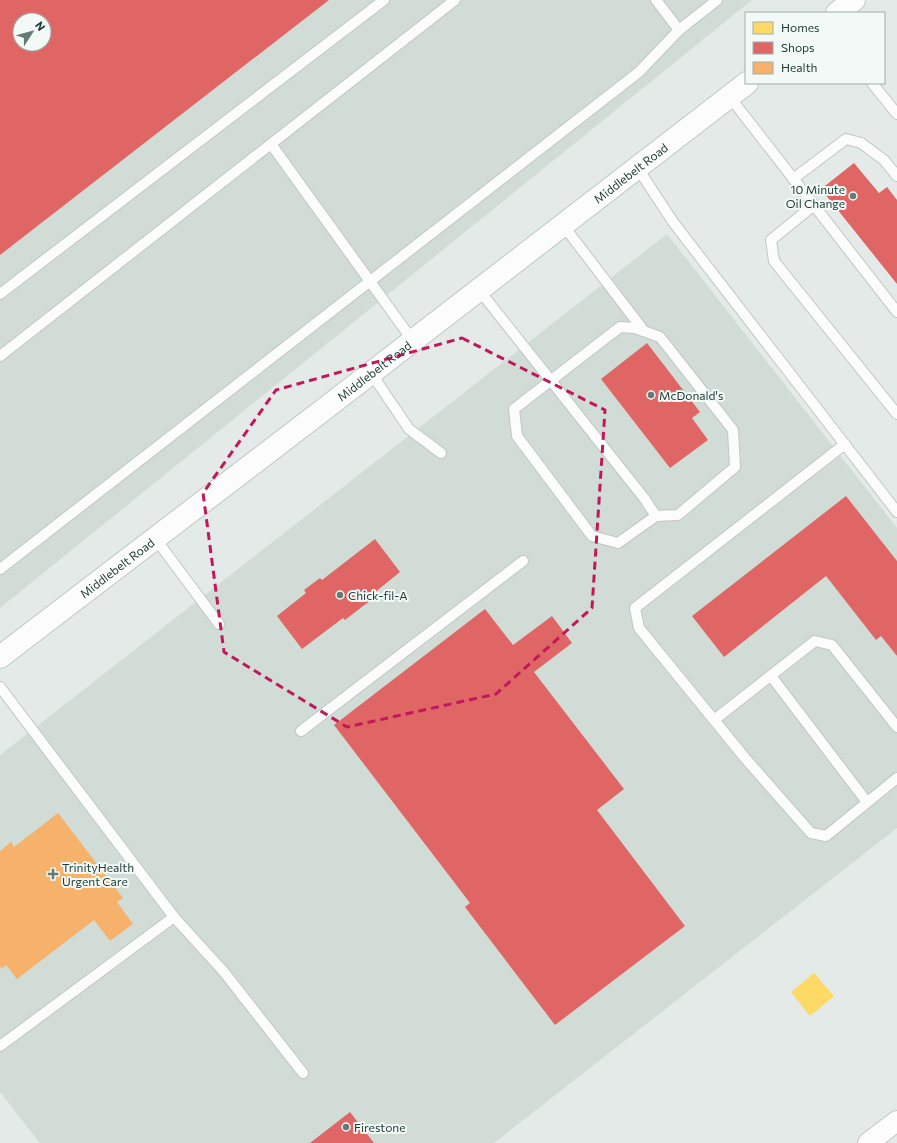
<svg xmlns="http://www.w3.org/2000/svg" width="897" height="1143" font-family="Commissioner,sans-serif">
<style>
.built{fill:#d1dcd7;fill-rule:evenodd}
.homes{fill:#ffd966}
.shops{fill:#e06666;fill-rule:evenodd}
.health{fill:#f6b26b}
.lines{fill:none;stroke-linecap:round;stroke-linejoin:round}
.lane-casing{stroke:#c1c7c4;stroke-width:12}
.street-casing{stroke:#c1c7c4;stroke-width:22}
.secondary-casing{stroke:#bfc8c4;stroke-width:24}
.lane{stroke:#fbfcfb;stroke-width:10}
.street{stroke:#fbfcfb;stroke-width:20}
.secondary{stroke:#fbfcfb;stroke-width:22}
.marked{fill:none;stroke:#c2185b;stroke-width:3;stroke-dasharray:8 5;stroke-linejoin:round}
.poi-dot{fill:#657b75;stroke:#f2f9f6;stroke-width:1.5}
.labels{text-anchor:middle;dominant-baseline:central;stroke-width:4;stroke-linejoin:round;paint-order:stroke}
.street-label{font-size:12px;fill:#203f37;stroke:#f2f9f6}
.poi-label{font-size:12px;fill:#203f37;stroke:#f2f9f6;text-anchor:start}
</style>
<rect width="100%" height="100%" fill="#e4eae7"/>
<g class="built">
<path d="M0,0H752L0,608ZM20,20H44V44H20Z"/>
<polygon points="667,234 897,528 897,828 494,1143 40,1143 0,1092 0,755"/>
</g>
<polygon class="homes" points="814,973 834,996 810,1016 791,992"/>
<g class="shops">
<path d="M0,0H329L0,255ZM20,20H44V44H20Z"/>
<polygon points="854,163 879,193 887,187 897,200 897,284 821,189"/>
<polygon points="647,343 700,412 692,418 708,440 670,468 601,379"/>
<polygon points="846,496 897,561 897,656 881,636 876,640 826,576 724,657 692,616"/>
<polygon points="375,539 400,572 374,593 376,596 345,620 343,618 302,649 277,616 306,593 304,590 320,578 322,580"/>
<polygon points="485,609 513,645 552,616 572,643 534,672 624,789 597,810 685,926 555,1025 465,907 470,903 334,725"/>
<polygon points="350,1112 374,1143 310,1143"/>
</g>
<polygon class="health" points="58,813 123,898 117,902 133,924 110,941 94,920 17,979 6,965 2,969 0,966 0,851 11,842 14,847"/>
<g class="lines">
<g class="lane-casing">
<g id="lane">
<polyline points="656,0 679,30"/>
<polyline points="872,83 897,114"/>
<polyline points="729,96 897,312"/>
<polyline points="271,144 413,341"/>
<polyline points="637,167 673,222 897,512"/>
<polyline points="793,179 846,139 861,143 884,160 897,176"/>
<polyline points="814,205 771,240 774,261 897,414"/>
<polyline points="563,225 644,331"/>
<polyline points="479,290 644,498 656,516"/>
<polyline points="0,294 384,0"/>
<polygon points="620,327 635,328 660,337 733,430 735,467 678,515 656,516 618,543 592,536 517,436 514,409"/>
<polyline points="0,356 455,0"/>
<polyline points="371,373 409,429 441,453"/>
<polyline points="845,444 635,608 639,628 745,758 811,833 826,836 897,778"/>
<polyline points="155,538 219,624"/>
<polyline points="0,569 639,72 679,30 717,0"/>
<polyline points="771,676 867,802"/>
<polyline points="0,687 174,917 224,972 303,1073"/>
<polyline points="714,720 815,641 832,645 897,727"/>
<polyline points="301,731 523,561"/>
<polyline points="0,1046 174,917"/>
</g>
</g>
<g class="street-casing">
<polyline id="street" points="868,1143 897,1121"/>
</g>
<g class="secondary-casing">
<g id="secondary">
<polyline points="837,13 854,0"/>
<path id="s1" d="M0,657L327,407L747,83"/>
</g>
</g>
<use href="#lane" class="lane"/>
<use href="#street" class="street"/>
<use href="#secondary" class="secondary"/>
</g>
<path class="marked" d="M462,338L605,410L592,608L496,694L347,727L224,652L203,493L276,390Z"/>
<g class="poi-dot">
<circle cx="853" cy="196" r="4"/>
<circle cx="651" cy="395" r="4"/>
<circle cx="340" cy="595" r="4"/>
<path d="M51 868h4v4h4v4h-4v4h-4v-4h-4v-4h4z"/>
<circle cx="346" cy="1127" r="4"/>
</g>
<g class="labels">
<g class="street-label">
<text stroke="none"><textPath href="#s1" startOffset="795">Middlebelt Road</textPath></text>
<text stroke="none"><textPath href="#s1" startOffset="471">Middlebelt Road</textPath></text>
<text stroke="none"><textPath href="#s1" startOffset="147">Middlebelt Road</textPath></text>
</g>
<g class="poi-label">
<text x="845" y="189" text-anchor="end">10 Minute<tspan x="845" dy="14">Oil Change</tspan></text>
<text x="659" y="395">McDonald's</text>
<text x="348" y="595">Chick-fil-A</text>
<text x="62" y="867">TrinityHealth<tspan x="62" dy="14">Urgent Care</tspan></text>
<text x="354" y="1127">Firestone</text>
</g>
</g>
<rect x="745" y="12" width="140" height="72" fill="#f2f9f6" stroke="#9eafaa"/>
<rect x="753" y="22" width="20" height="12" fill="#ffd966" stroke="#9eafaa"/>
<text x="781" y="32" font-size="12" fill="#203f37">Homes</text>
<rect x="753" y="42" width="20" height="12" fill="#e06666" stroke="#9eafaa"/>
<text x="781" y="52" font-size="12" fill="#203f37">Shops</text>
<rect x="753" y="62" width="20" height="12" fill="#f6b26b" stroke="#9eafaa"/>
<text x="781" y="72" font-size="12" fill="#203f37">Health</text>
<g transform="translate(32 32) rotate(54)"><circle r="19" fill="#f2f9f6" stroke="#9eafaa"/>
<path d="M0-3L7 15L0 10L-7 15Z" fill="#657b75"/>
<text y="-6" font-size="11" font-weight="bold" text-anchor="middle" fill="#203f37">N</text>
</g>
</svg>
